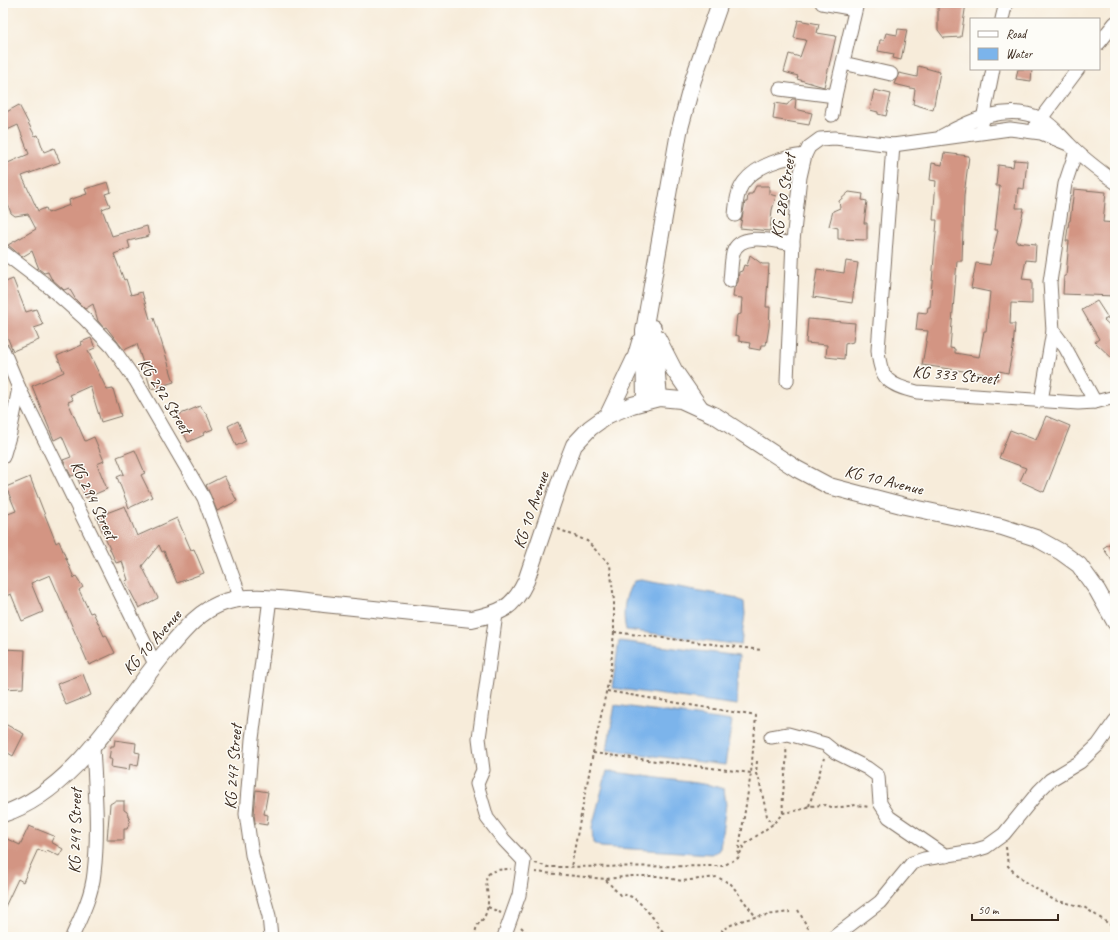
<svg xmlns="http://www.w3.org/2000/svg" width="1118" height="940" font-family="Caveat,sans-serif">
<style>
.water{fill:#7bb4eb;stroke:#5b6f84}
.building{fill:#d39583}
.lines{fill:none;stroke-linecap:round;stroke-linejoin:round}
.minor-casing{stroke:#7d6e60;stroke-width:15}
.tertiary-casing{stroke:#7d6e60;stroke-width:18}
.path{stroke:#7d6e60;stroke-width:2;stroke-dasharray:3 3;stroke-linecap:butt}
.minor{stroke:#fff;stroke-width:13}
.tertiary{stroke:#fff;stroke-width:16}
.labels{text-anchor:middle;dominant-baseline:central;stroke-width:3;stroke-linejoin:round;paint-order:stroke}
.street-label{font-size:17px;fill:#3b2a1e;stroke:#fdfcf7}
</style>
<rect width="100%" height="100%" fill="#fdfcf7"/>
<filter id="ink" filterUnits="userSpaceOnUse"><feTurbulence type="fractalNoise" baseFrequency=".025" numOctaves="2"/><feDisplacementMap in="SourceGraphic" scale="8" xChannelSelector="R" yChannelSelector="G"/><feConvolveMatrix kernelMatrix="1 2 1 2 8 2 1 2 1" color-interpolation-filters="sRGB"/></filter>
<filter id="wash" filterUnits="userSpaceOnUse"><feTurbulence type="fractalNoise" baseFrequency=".012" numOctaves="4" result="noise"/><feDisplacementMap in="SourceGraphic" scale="16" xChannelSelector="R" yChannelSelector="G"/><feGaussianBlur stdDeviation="0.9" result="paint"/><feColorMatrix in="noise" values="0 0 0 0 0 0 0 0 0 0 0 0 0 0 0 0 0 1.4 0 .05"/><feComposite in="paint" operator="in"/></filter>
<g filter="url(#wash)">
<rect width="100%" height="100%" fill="#f7ecda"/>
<g class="water">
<path d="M641,580L733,597L744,602L745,614L741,645L626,630C622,614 624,594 634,581Z"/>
<polygon points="619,641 739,656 737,705 612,688"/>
<polygon points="615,705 732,721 725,765 607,750"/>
<polygon points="607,771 710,785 724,789 726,804 720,848 717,852 711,854 601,847 593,843 592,827"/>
</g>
<g id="blocks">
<g class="building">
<polygon points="938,3 966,3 961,37 944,38 938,30"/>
<polygon points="798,20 819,24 817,33 836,36 824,87 797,79 798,76 784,72 789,54 800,57 806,40 794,38"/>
<polygon points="898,29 907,30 901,60 893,58 894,54 878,51 880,40 884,40 886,33 897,35"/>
<polygon points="918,66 940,72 933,110 913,104 915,89 894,84 899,73 917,77"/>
<polygon points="1018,69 1032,69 1031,81 1016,79"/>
<polygon points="874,90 891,94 886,116 878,114 878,112 870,110"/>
<polygon points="792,99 796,99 795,109 812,113 809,125 773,119 775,103 787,105"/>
<polygon points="19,105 35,136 38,135 44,152 54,148 60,162 22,176 38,211 46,208 48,213 70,205 69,200 87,194 85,189 108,182 111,192 105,194 110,206 102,209 112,236 147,226 149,236 128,241 130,248 114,254 124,280 126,279 131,295 142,292 150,319 154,318 174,382 151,389 137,344 124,350 106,327 104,328 98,321 93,304 85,309 76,300 69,288 64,290 51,278 48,272 44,273 39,269 32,251 22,257 8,245 36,229 28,214 15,216 11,213 8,205 3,207 3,165 29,154 18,125 3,132 3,114"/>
<polygon points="944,153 969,156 964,195 962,261 957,261 950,348 955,349 955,353 979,357 984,331 986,331 990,292 971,288 976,263 990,265 998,230 995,230 1000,186 996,186 998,165 1013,167 1014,160 1027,161 1024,189 1018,188 1016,208 1024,208 1016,242 1036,244 1035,261 1026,260 1022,279 1032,280 1032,304 1011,303 1010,324 1015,324 1013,348 1008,373 999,371 997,380 983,378 984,374 922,365 928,331 916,330 918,312 927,313 928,307 930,307 937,220 933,220 936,181 930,180 932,163 942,165"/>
<polygon points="756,186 769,186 769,194 776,196 772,210 770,231 740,228 745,202 747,202 748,194 752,194"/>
<polygon points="1074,189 1106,192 1103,222 1115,223 1115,296 1063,294 1064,276 1066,276 1069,241 1066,241 1069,221 1070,221"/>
<polygon points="849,192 863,194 862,200 867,201 864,223 867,223 867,240 838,239 838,228 829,226 833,211 840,208 839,201"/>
<polygon points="750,255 762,264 769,264 766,307 770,307 769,327 766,345 761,345 760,350 749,348 750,343 739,341 739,336 735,335 737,315 741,314 742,298 733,297 734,288 738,282 739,272 742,271 744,265 747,266"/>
<polygon points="846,261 858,263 852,303 813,297 817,269 844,273"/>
<polygon points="13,279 26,312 36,309 43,325 34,328 39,340 13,351 3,327 3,283"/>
<polygon points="1097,301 1108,318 1104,320 1115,330 1115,361 1095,342 1099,339 1082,310"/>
<polygon points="808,319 855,323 853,342 845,344 844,359 826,357 827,345 806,343"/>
<polygon points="91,338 95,348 88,351 107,390 113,389 121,416 101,422 90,386 70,395 73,400 68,402 85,441 94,437 104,461 97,464 107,489 86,498 76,475 71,476 63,460 71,457 62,436 54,440 32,386 64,372 57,356 82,345 81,342"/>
<polygon points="200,406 207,415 213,429 203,433 204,435 188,442 176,416"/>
<polygon points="1046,416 1070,426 1044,492 1020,481 1026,468 999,458 1010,430 1036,440"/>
<polygon points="238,421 246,441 236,446 228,426"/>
<polygon points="135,450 145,473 141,475 152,497 129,508 117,477 124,474 117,457"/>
<polygon points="224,476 237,501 217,511 206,485"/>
<polygon points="30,477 56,543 59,541 74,578 76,576 83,587 79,590 90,613 93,612 104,636 106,635 115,653 89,665 50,575 31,583 43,612 22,621 11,594 3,597 3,516 16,511 6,487"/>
<polygon points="125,506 137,536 177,518 191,550 194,549 204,573 177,583 164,551 162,552 159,545 142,566 158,598 139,608 125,581 128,580 122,561 116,563 96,517"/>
<polygon points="1115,540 1115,565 1103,548"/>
<polygon points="3,649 25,650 23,688 3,689"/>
<polygon points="83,674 91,695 66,705 57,684"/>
<polygon points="3,723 24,734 13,756 3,750"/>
<polygon points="115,740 136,743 135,752 140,753 138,766 130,764 129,770 111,767 112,759 109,759 111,746 114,746"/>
<polygon points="256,790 268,792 264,814 268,815 267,825 255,823 254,814"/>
<polygon points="115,801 124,801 124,810 127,812 130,821 127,829 124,829 124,840 107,840 110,804"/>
<polygon points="29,826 54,836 51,842 63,849 59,856 47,850 46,853 38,849 23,882 18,879 3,911 3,842 5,838 20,845"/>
</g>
</g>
</g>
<g filter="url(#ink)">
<use href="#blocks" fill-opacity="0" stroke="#7d6e60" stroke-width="1"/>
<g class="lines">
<g class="minor-casing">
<g id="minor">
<polyline points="822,3 855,9"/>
<polyline points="1002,19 1006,3"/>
<polyline points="1099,43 1115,23"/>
<polyline points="843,63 891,74"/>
<polyline points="780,89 835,96 857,3"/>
<polyline points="832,115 835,96"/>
<polyline points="982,124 993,69"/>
<polyline points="1036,125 1078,69"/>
<path d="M942,136C970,120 1008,103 1041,119C1052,124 1059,134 1068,143C1082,158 1099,170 1115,182"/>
<path d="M893,145L878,350C880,379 888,385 917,392L1078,403L1095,402L1115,397"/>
<path d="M735,215C736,204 737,191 744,182C757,165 784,157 805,155"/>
<polyline points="3,252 49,287 85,319 112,347 136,381 204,498 241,599"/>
<path d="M730,281C731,272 731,262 733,253C740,230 777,242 793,244"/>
<polyline points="1053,331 1065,347 1095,402"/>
<polyline points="3,350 19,388 155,664"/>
<polyline points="787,381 793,241 800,177 805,155 809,147 820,139 835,138 893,145 1010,129 1041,133 1068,144"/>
<polyline points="1041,401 1053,331 1050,282 1065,184 1076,151"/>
<polyline points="3,457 10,433 19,388"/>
<polyline points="270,598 252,739 246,814 252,855 269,916 271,937"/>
<polyline points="496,614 479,738 483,770 477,784 487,818 504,840 524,861 519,895 504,937"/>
<polyline points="771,737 788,734 825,744 835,752 867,768 878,776 880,803 889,817 946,856"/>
<path d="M72,937C81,917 92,895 94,873C99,831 95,788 93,746"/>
<polyline points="834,937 880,902 912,863 924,859 973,851 986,847 1004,834 1039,791 1050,780 1080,762 1098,745 1115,721"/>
</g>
</g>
<g class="tertiary-casing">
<g id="tertiary">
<polyline points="653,328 659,398"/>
<polyline points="657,337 674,370 701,409"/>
<polyline points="645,402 644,331 679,132 693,80 720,3"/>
<polyline points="608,415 636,356 640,342"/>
<path d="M3,814C76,790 120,706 167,650C183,631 201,609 225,602C254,593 294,601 324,604C373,609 422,614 472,619C500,613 513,609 526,581L561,478L574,445L590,428L608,415L632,405L659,398L681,400L716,416L797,469L829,486L905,506L1002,527L1036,538L1061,552L1079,565L1097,590L1115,622"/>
</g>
</g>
<g class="path">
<polyline points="558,529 587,541 610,565 614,601 614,632 610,674 593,753 571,867"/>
<polyline points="614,632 762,650"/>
<polyline points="607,691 756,716 751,773 738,855"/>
<polyline points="593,753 751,773"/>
<polyline points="757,761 756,774 759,779 767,816 773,824"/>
<polyline points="809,806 824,758"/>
<path d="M783,813C781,791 788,769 786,747"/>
<polyline points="1006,847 1008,866 1022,880 1054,900 1084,907 1115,928"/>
<polyline points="535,863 548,867 723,866 738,858 744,845 773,824 783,813 800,810 809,806 826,805 834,808 856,805 869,807"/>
<polyline points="535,872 606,879 632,876 658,876 682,881 717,877 731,884 756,917"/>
<path d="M606,880L620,895C635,892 647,912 657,922L656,924L668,937"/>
<polyline points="488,907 501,913"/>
<polyline points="798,910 813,937"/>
<polyline points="521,927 531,937"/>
<path d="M475,937C476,919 482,925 486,913C495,888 469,869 511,869"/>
<polyline points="604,937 605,936 608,937"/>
<path d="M719,937L723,933L722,930C742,917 767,915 790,912"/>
</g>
<use href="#minor" class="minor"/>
<use href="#tertiary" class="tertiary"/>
</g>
</g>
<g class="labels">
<g class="street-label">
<text transform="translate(783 196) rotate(-81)">KG 280 Street</text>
<text transform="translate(955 375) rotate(5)">KG 333 Street</text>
<text transform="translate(165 396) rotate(58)">KG 292 Street</text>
<text transform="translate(884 480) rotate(14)">KG 10 Avenue</text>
<text transform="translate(94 500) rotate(64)">KG 294 Street</text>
<text transform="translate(531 510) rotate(-71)">KG 10 Avenue</text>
<text transform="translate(152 642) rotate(-49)">KG 10 Avenue</text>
<text transform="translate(233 767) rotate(-86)">KG 247 Street</text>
<text transform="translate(75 831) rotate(-89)">KG 249 Street</text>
</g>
</g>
<rect width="1118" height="940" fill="none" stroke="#fdfcf7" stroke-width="16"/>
<rect x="970" y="18" width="130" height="52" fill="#fdfcf7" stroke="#afa8a0"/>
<rect x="978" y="31" width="20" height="6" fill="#ffffff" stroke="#afa8a0"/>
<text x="1006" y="38" font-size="12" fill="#3b2a1e">Road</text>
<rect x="978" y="48" width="20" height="12" fill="#7bb4eb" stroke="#afa8a0"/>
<text x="1006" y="58" font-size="12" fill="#3b2a1e">Water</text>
<path d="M972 914v6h86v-6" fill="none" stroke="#3b2a1e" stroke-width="2"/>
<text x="978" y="914" font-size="12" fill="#3b2a1e" stroke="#fdfcf7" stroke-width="3" paint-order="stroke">50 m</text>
</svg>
